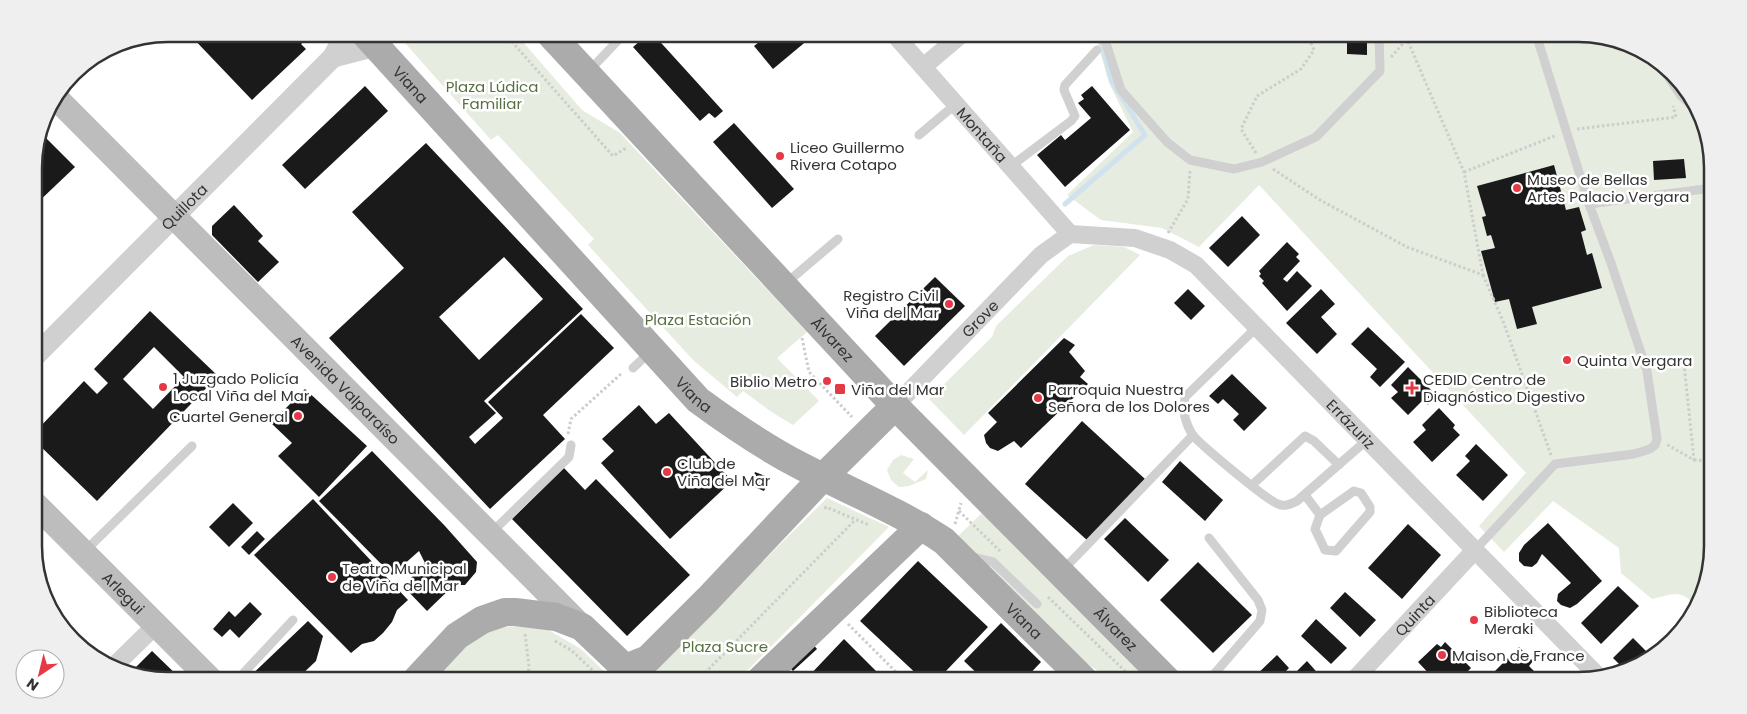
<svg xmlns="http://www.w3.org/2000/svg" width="1747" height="714" font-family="Poppins,sans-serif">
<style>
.green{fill:#e6ecdf}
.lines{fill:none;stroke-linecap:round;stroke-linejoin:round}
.stream{stroke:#cfe2ee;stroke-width:5}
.building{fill:#1a1a1a;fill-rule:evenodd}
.path{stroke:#cdcdcd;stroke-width:3;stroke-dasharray:2.5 2.5;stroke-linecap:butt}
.service{stroke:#d0d0d0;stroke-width:9}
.minor{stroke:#d0d0d0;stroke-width:18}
.tertiary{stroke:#d0d0d0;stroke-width:21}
.secondary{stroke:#bdbdbd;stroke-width:25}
.primary{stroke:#ababab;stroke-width:28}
.poi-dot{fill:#e63946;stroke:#fff;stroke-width:2}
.labels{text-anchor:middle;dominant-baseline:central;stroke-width:5;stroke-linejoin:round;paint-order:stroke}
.street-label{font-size:15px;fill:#333;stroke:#fff}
.park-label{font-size:15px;fill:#56703f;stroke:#fff}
.poi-label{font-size:15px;fill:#333;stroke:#fff;text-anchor:start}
.rim{fill:none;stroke:#333;stroke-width:2.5}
</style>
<rect width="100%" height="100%" fill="#fff"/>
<g class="green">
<polygon points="397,34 516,34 582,110 620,133 807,332 777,358 819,401 793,425 770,411 743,391 737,397 693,360 588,245 594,239 498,135 491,140"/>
<path d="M1095,34H1579L1622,41L1680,80L1712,150L1713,546L1706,589L1695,605C1679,588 1672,595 1652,599L1621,573L1619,548L1553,501L1504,552L1479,526L1526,473L1259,185L1199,247L1162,228L1101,220L1067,195L1133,132L1109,83Z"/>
<polygon points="1094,245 1124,247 1140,255 964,435 929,399 992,337 996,326 1068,256"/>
<polygon points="901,455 914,459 903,473 915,482 928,470 926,479 909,486 899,487 891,480 887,470 893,460"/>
<polygon points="827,498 889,527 738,680 655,680 649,674"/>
<polygon points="982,513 1147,680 1111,680 1070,652 957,537"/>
<polygon points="501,626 545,628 581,649 613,680 434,680 476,634"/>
</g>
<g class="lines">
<polyline class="stream" points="1065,204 1145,135 1112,82 1099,34"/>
</g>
<g class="building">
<polygon points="189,34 312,34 301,44 306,49 252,100"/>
<polygon points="648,34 653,34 723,111 715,118 709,113 700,121 633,47"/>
<polygon points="769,34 815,34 773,69 754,46"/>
<polygon points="1347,34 1367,34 1367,55 1347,54"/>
<polygon points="365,86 388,111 305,189 282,165"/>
<polygon points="1092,86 1130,130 1065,187 1037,155 1061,135 1065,140 1091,118 1078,103 1084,99 1081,95"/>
<polygon points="734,123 794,189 772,208 713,142"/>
<polygon points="41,133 75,167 34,206 34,159"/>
<path d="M426,143L583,309L484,401L496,413L469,437L475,444L503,418L488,402L581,314L614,348L543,415L565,439L490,509L329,338L404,268L352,212ZM504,257L543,299L479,360L439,317Z"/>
<polygon points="1684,159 1686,178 1654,180 1653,161"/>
<polygon points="1554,165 1566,210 1579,207 1586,230 1581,232 1587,255 1592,253 1602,288 1532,307 1537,324 1517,329 1509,299 1495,302 1481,251 1495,248 1491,235 1487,236 1482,217 1486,216 1477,186"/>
<polygon points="234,205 263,236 258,241 279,262 258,282 212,235 212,226"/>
<polygon points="1242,216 1260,235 1228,267 1209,248"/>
<polygon points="1287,242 1299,254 1296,257 1300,261 1283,279 1287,282 1297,271 1312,286 1287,311 1262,283 1264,281 1259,276 1261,274 1259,271"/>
<polygon points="935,277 965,306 904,366 875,336"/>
<polygon points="1188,289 1205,306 1191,320 1174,303"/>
<polygon points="1321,289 1335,304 1321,317 1337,334 1317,354 1286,323"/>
<path d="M150,311L218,376L97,501L36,442V431L84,381L97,394L108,383L94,369ZM154,347L184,377L153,409L123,379Z"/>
<polygon points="1368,327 1405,362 1380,387 1370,377 1377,369 1351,344"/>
<polygon points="1064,338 1075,345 1069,352 1085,371 1080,377 1088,384 1021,448 1014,441 998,451 990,448 986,443 984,435 997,422 988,413"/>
<polygon points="1408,367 1437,396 1428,405 1423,400 1408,415 1391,398 1398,392 1391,385"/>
<polygon points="1232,374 1267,408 1244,431 1233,420 1239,414 1223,399 1218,404 1209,396"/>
<polygon points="305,389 367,446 319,497 278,456 292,443 271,423"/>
<polygon points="639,405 656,424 669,413 732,481 670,539 601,463 614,451 602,439"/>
<polygon points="1439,408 1455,425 1453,428 1460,435 1432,462 1413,442 1426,430 1422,425"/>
<polygon points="1082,421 1145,479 1088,541 1025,484"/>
<polygon points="1476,444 1508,475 1483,501 1456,475 1470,461 1465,456"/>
<polygon points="372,451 445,526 477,562 476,572 465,585 454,585 427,611 403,586 425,563 419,551 392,575 319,501"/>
<polygon points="1180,461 1223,500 1205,521 1162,482"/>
<polygon points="564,468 585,490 596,479 690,575 627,636 512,519"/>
<polygon points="755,472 770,478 764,491 750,485"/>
<polygon points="313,499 408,600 397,610 392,622 383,633 374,641 362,644 351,653 254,555"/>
<polygon points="233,503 253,523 229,547 209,527"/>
<polygon points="1125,518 1169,560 1148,582 1104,539"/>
<polygon points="1548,523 1602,581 1577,604 1570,608 1561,605 1557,601 1558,594 1571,583 1542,554 1537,563 1532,567 1524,566 1519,561 1519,553 1524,545"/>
<polygon points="1408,524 1441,555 1402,599 1368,568"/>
<polygon points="257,531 265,539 249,555 241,547"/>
<polygon points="918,561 988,627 946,671 955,680 923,680 860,621"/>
<polygon points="1198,562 1252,615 1213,653 1160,600"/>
<polygon points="1618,586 1639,606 1601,644 1581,623"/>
<polygon points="1345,592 1376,620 1360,637 1330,608"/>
<polygon points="250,602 262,614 239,638 230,629 222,637 213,629 229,611 235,617"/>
<polygon points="1316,619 1347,648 1331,664 1301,636"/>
<polygon points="308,621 323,636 316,661 296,680 246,680"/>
<polygon points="1001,623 1041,662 1024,680 984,680 964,661"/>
<polygon points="1633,638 1651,656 1622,667 1613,658"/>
<polygon points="844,639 885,680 807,680 806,679"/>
<polygon points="1445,642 1471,668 1468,671 1475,677 1472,680 1435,680 1418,662 1437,644 1441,647"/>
<polygon points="812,643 817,649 793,671 788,666"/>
<polygon points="1519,647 1533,661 1529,666 1543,680 1486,680"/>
<polygon points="152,651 182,680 168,680 129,674"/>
<polygon points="1277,655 1289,668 1282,675 1287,680 1251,680"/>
<polygon points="1307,661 1322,678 1320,680 1288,680"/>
</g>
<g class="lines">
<g class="path">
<polyline points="505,34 613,156 626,148"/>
<polyline points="1391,57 1407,39 1415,34"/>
<polyline points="1577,129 1676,117 1673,106"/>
<polyline points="1256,153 1241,129 1257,96 1301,69 1314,50 1307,34"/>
<polyline points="1273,169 1320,200 1407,247 1483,275 1464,172 1407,39"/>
<polyline points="1464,172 1557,135"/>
<polyline points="1168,233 1188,199 1190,170"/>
<polyline points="1483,275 1503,321 1551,455"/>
<polyline points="802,338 809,372 852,417"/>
<polyline points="1659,368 1684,364 1694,460 1666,444"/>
<polyline points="568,434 571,419 622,373"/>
<polyline points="1694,460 1713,461"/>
<polyline points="825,509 826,507 869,525"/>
<polyline points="959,511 1000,551"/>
<polyline points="955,524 961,503"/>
<polyline points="1048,597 1130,676"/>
<polyline points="848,624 904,680"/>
<polyline points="525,634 529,666 528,680"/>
<polyline points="555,641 571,650 603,680"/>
<polyline points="663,674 669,680"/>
<polyline points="698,680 855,520"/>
</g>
<g class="service">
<polyline points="1103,34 1121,90 1167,142 1190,160 1234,169 1262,162 1316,137 1380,71 1379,34"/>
<polyline points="1663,69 1681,96 1692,106"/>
<polyline points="588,72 624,34"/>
<polyline points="919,135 956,104"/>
<polyline points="1010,167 1071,121 1075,116 1064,90 1065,85 1097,50"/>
<polyline points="1589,204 1712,188"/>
<polyline points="785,284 838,239"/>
<path d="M1257,327L1185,397C1183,412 1184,420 1192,434C1198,443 1268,501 1278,504C1285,507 1290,504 1297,501L1367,440"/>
<polyline points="633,368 651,351"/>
<polyline points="1252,485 1305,436 1314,441 1339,465"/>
<polygon points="1354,491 1361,493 1370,507 1370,512 1336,551 1325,550 1315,529 1320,515"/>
<polyline points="1305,495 1320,515"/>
<polyline points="492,532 569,457 571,445"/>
<polyline points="1209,538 1258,600 1262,610 1260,621 1209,680"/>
<polyline points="1475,550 1555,464 1634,454 1650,449 1655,445 1657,439 1647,371 1611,263 1589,204 1536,34"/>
<polyline points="85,551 192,446"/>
<polyline points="972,557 993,562 1037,604"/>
<polyline points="1063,570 1193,435"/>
<polyline points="237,680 293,620"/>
</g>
<g class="minor">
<path id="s1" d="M894,34L1070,234"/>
<polyline points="923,67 962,34"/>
<path id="s2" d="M1070,234L1135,238L1170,250L1196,265L1598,676"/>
<path id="s3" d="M895,406L1041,255L1070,234"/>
<polyline points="114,666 156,625"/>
<path id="s4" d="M1354,680L1475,550"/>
</g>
<g class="tertiary">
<polyline points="333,57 376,46"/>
<path id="s5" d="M35,356L333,57L345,34"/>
</g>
<g class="secondary">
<path id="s6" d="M56,98L582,627"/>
<path id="s7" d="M36,505L211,680"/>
</g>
<g class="primary">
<path id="s8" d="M365,34L698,400C732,425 764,447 801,466C849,491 899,511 944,541L1084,680"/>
<path id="s9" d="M550,34L895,406L1167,680"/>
<polyline points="416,680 457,636 482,620 505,612 515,612 556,617 582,627 625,668 648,659 708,599 823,477 895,406"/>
<polyline points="760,680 921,526"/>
</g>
</g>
<g class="poi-dot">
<circle cx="780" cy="156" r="5"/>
<circle cx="1517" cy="188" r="5"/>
<circle cx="949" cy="304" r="5"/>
<circle cx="1567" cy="360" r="5"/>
<circle cx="827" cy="381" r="5"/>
<circle cx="163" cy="387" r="5"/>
<path d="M1409.5 380.5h5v5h5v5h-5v5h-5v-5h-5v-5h5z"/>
<rect x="834" y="383" width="12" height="12" rx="2.5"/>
<circle cx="1038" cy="398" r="5"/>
<circle cx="298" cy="416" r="5"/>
<circle cx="667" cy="472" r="5"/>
<circle cx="332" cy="577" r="5"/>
<circle cx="1474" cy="620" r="5"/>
<circle cx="1442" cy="655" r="5"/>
</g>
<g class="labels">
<g class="street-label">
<text stroke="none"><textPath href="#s8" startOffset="68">Viana</textPath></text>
<text stroke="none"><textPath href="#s1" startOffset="134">Montaña</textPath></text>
<text stroke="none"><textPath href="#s5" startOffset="211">Quillota</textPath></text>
<text stroke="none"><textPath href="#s3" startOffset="122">Grove</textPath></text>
<text stroke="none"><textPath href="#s9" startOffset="416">Álvarez</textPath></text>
<text stroke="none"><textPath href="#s6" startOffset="411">Avenida Valparaíso</textPath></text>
<text stroke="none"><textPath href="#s8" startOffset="488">Viana</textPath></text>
<text stroke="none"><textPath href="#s2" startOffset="354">Errázuriz</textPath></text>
<text stroke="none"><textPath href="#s7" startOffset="124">Arlegui</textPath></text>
<text stroke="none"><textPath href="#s4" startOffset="89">Quinta</textPath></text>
<text stroke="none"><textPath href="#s8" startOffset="892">Viana</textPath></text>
<text stroke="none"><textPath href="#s9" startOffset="821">Álvarez</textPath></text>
</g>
<g class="park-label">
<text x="492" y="86">Plaza Lúdica<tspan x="492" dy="17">Familiar</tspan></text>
<text x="698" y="319">Plaza Estación</text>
<text x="725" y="646">Plaza Sucre</text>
</g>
<g class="poi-label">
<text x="790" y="147">Liceo Guillermo<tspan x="790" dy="17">Rivera Cotapo</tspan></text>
<text x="1527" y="179">Museo de Bellas<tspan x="1527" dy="17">Artes Palacio Vergara</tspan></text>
<text x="939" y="295" text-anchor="end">Registro Civil<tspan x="939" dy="17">Viña del Mar</tspan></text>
<text x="1577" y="360">Quinta Vergara</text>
<text x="173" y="378">1 Juzgado Policía<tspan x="173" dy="17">Local Viña del Mar</tspan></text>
<text x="1423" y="379">CEDID Centro de<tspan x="1423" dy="17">Diagnóstico Digestivo</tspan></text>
<text x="817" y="381" text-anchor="end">Biblio Metro</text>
<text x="851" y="389">Viña del Mar</text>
<text x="1048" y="389">Parroquia Nuestra<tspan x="1048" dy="17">Señora de los Dolores</tspan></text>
<text x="288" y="416" text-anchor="end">Cuartel General</text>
<text x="677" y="463">Club de<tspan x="677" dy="17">Viña del Mar</tspan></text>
<text x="342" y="568">Teatro Municipal<tspan x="342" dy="17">de Viña del Mar</tspan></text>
<text x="1484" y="611">Biblioteca<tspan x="1484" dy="17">Meraki</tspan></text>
<text x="1452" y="655">Maison de France</text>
</g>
</g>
<path d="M0 0H1747V714H0ZM168 42H1578A126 126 0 0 1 1704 168V546A126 126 0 0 1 1578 672H168A126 126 0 0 1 42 546V168A126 126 0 0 1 168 42Z" fill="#efefef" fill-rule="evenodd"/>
<path class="rim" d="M168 42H1578A126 126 0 0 1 1704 168V546A126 126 0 0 1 1578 672H168A126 126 0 0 1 42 546V168A126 126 0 0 1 168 42Z"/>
<g transform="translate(40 674) rotate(215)"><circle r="24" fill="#ffffff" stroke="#adadad"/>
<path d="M0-4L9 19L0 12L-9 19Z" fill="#e63946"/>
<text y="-8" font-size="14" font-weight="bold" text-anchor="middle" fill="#333333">N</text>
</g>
</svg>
